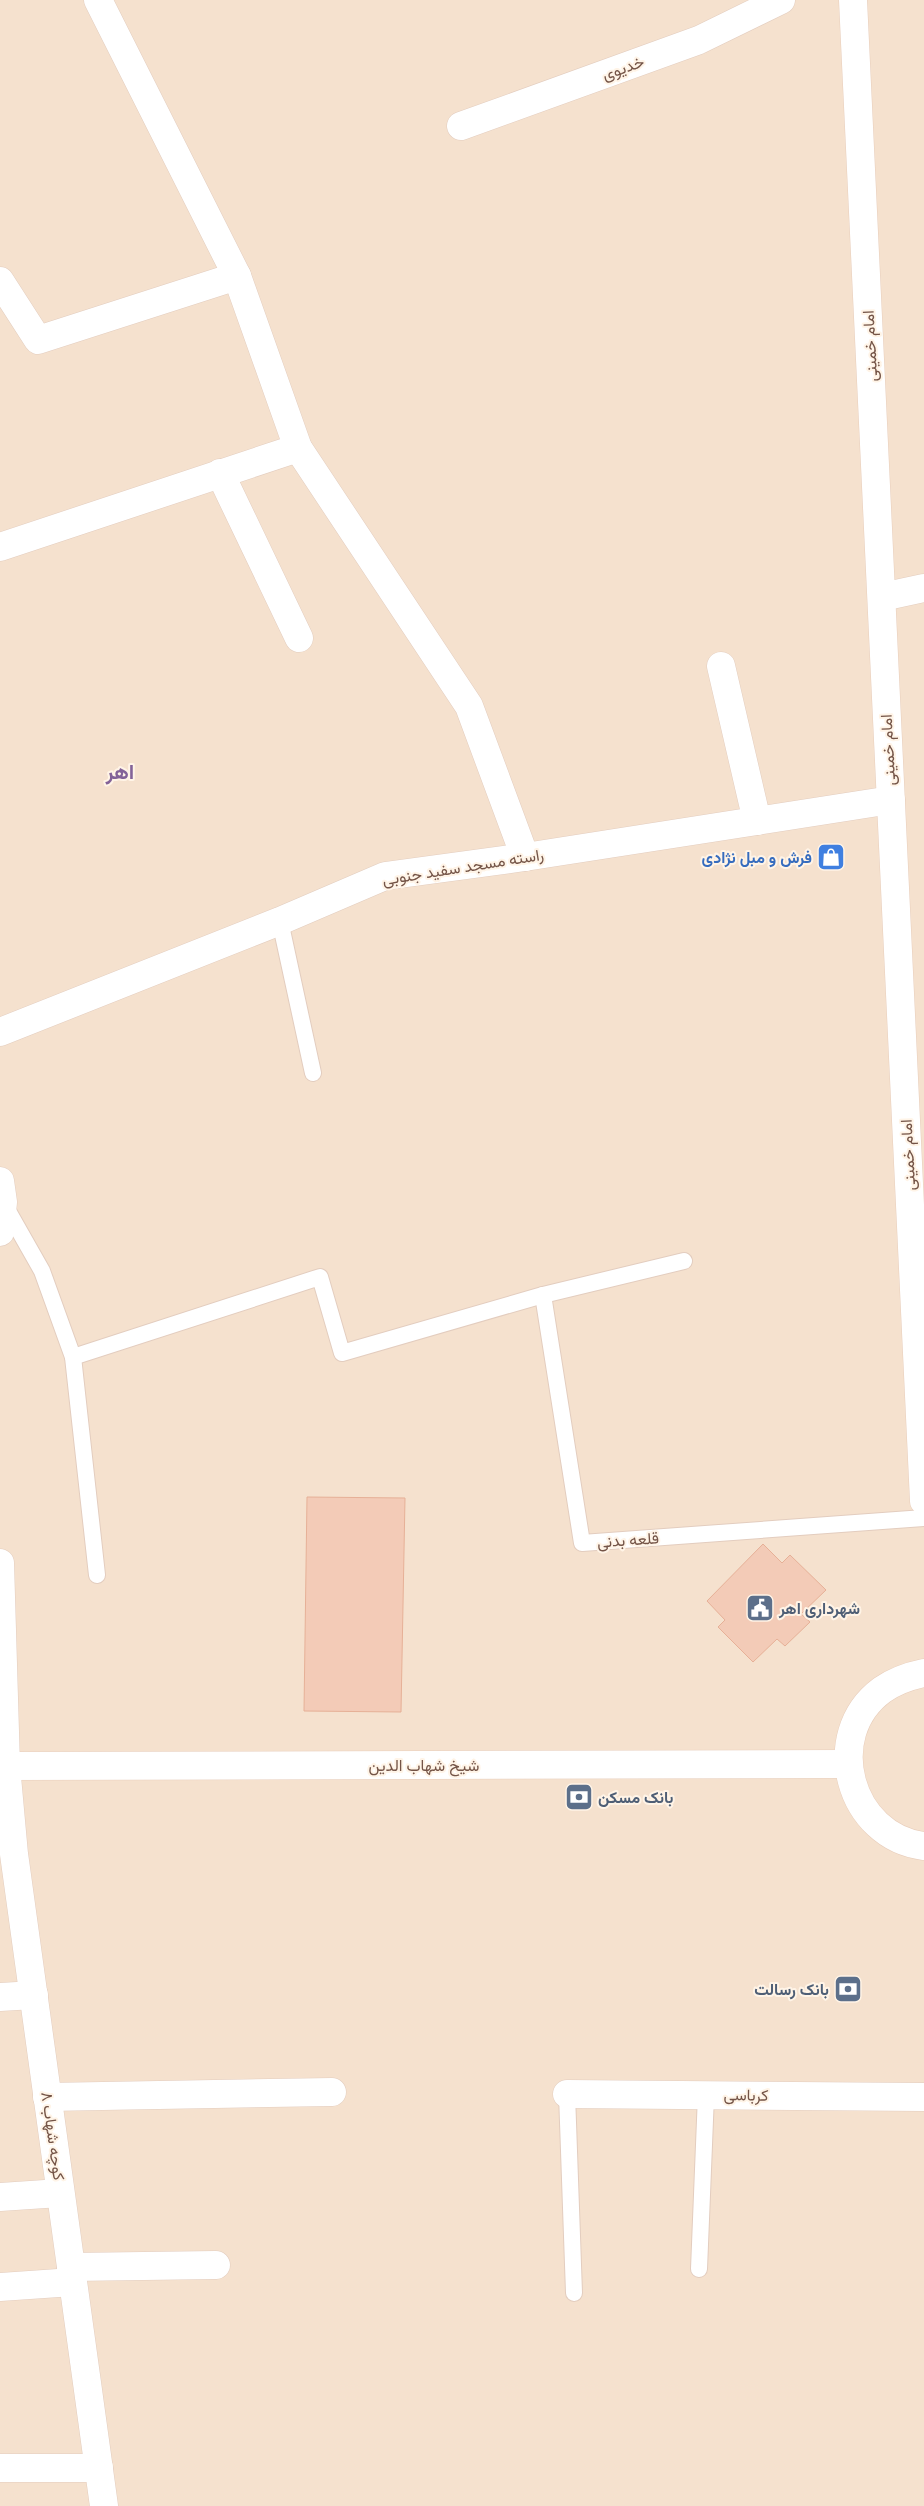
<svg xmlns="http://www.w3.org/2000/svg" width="924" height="2506" font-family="Roboto,Vazirmatn,sans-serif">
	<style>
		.residential { fill: #f5e1ce }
		.building { fill: #f3cbb7; stroke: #e6b097 }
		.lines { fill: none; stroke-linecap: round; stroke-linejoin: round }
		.lane-casing { stroke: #e3cdbf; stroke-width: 18 }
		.street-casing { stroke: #e3cdbf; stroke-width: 29 }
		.secondary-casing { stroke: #e8cebc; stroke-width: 29 }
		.lane { stroke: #fff; stroke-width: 16 }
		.street { stroke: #fff; stroke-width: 28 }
		.secondary { stroke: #fff; stroke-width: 28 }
		.labels { text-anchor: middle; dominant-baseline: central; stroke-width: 4; stroke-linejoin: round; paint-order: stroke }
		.street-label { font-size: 16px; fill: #745447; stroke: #fff4e7 }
		.shop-label { font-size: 16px; font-weight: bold; fill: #366cbe; stroke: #fff4e7; text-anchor: end }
		.service-label { font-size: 16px; font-weight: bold; fill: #4e5e75; stroke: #fff4e7; text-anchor: start }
		.district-label { font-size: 21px; font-weight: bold; fill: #836298; stroke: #fff4e7 }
	</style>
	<rect width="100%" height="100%" fill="#fdf0e0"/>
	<rect class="residential" x="0" y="0" width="924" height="2506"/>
	<g class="building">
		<path d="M307 1497 405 1498 401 1712 304 1711Z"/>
		<path d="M763 1544 782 1563 790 1555 826 1590 801 1614 810 1622 785 1646 777 1639 753 1662 718 1627 725 1620 707 1601Z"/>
	</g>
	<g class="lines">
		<g class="lane-casing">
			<g id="lane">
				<path d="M280 921 313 1073"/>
				<path d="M4 1204 42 1271 73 1357 97 1575"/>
				<path d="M543 1295 582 1543 924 1518"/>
				<path d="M73 1357 320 1277 342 1353 543 1295 684 1261"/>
				<path d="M567 2094 574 2293"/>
				<path d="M699 2269 706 2095"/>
			</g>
		</g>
		<g class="street-casing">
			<g id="street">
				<path d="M98 0 237 276 298 448 469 706 525 857"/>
				<path d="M461 126 699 40 781 0"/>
				<path d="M0 281 38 340 237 276"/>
				<path d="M220 473 299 638"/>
				<path d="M0 547 298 448"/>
				<path d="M882 597 924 588"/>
				<path d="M721 666 757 821"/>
				<path d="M0 1032 280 921 385 876 525 857 891 800"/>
				<path d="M0 1181 3 1202 0 1232"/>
				<path d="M0 1563 6 1766 14 1854 104 2506"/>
				<path d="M0 1997 34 1995"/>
				<path d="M567 2094 924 2097"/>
				<path d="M47 2097 332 2092"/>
				<path d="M0 2197 60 2193"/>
				<path d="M71 2267 216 2265"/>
				<path d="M0 2287 73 2282"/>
				<path d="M0 2468H99"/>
			</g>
		</g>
		<g class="secondary-casing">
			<g id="secondary">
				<path d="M853 0 924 1501"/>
				<path d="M924 1673C909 1676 895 1681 882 1690 821 1735 849 1837 924 1846"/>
				<path d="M0 1766 848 1764"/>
			</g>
		</g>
		<use href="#lane" class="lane"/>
		<use href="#street" class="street"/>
		<use href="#secondary" class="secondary"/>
	</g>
	<defs>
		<g id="shop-square" transform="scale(1.4375)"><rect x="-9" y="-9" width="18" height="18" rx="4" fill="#3f7fe0" stroke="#fff4e7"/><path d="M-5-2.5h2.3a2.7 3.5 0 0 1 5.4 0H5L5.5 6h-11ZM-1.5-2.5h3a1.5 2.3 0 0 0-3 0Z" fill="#fff"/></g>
		<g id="civic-square" transform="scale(1.4375)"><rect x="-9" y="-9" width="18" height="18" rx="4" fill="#5c6f8a" stroke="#fff4e7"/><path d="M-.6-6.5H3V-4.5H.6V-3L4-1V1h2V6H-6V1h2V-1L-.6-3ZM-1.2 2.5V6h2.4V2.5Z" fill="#fff"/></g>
		<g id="bank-square" transform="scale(1.4375)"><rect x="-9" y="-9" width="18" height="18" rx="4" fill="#5c6f8a" stroke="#fff4e7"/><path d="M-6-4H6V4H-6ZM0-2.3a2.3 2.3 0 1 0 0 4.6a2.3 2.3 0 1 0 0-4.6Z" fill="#fff"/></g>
	</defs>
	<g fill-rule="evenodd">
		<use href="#shop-square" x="831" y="857"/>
		<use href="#civic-square" x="760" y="1608"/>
		<use href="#bank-square" x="579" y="1797"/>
		<use href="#bank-square" x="848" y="1989"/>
	</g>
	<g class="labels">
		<g class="street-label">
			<text transform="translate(623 68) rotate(-20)">خدیوی</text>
			<text transform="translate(870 346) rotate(-93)">امام خمینی</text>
			<text transform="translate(888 750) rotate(-93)">امام خمینی</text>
			<text transform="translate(463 867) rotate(-9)">راسته مسجد سفید جنوبی</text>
			<text transform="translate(908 1155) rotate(-93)">امام خمینی</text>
			<text transform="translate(628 1540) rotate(-4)">قلعه بدنی</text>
			<text x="424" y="1765">شیخ شهاب الدین</text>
			<text transform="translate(746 2095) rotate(1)">کرباسی</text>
			<text transform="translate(53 2136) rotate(82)">کوچه شهاب ۸</text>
		</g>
		<g class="shop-label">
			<text x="812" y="857">فرش و مبل نژادی</text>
		</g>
		<g class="service-label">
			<text x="779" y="1608">شهرداری اهر</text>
			<text x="598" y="1797">بانک مسکن</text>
			<text x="829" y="1989" text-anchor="end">بانک رسالت</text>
		</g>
		<g class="district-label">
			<text x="120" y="772">اهر</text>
		</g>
	</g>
</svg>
